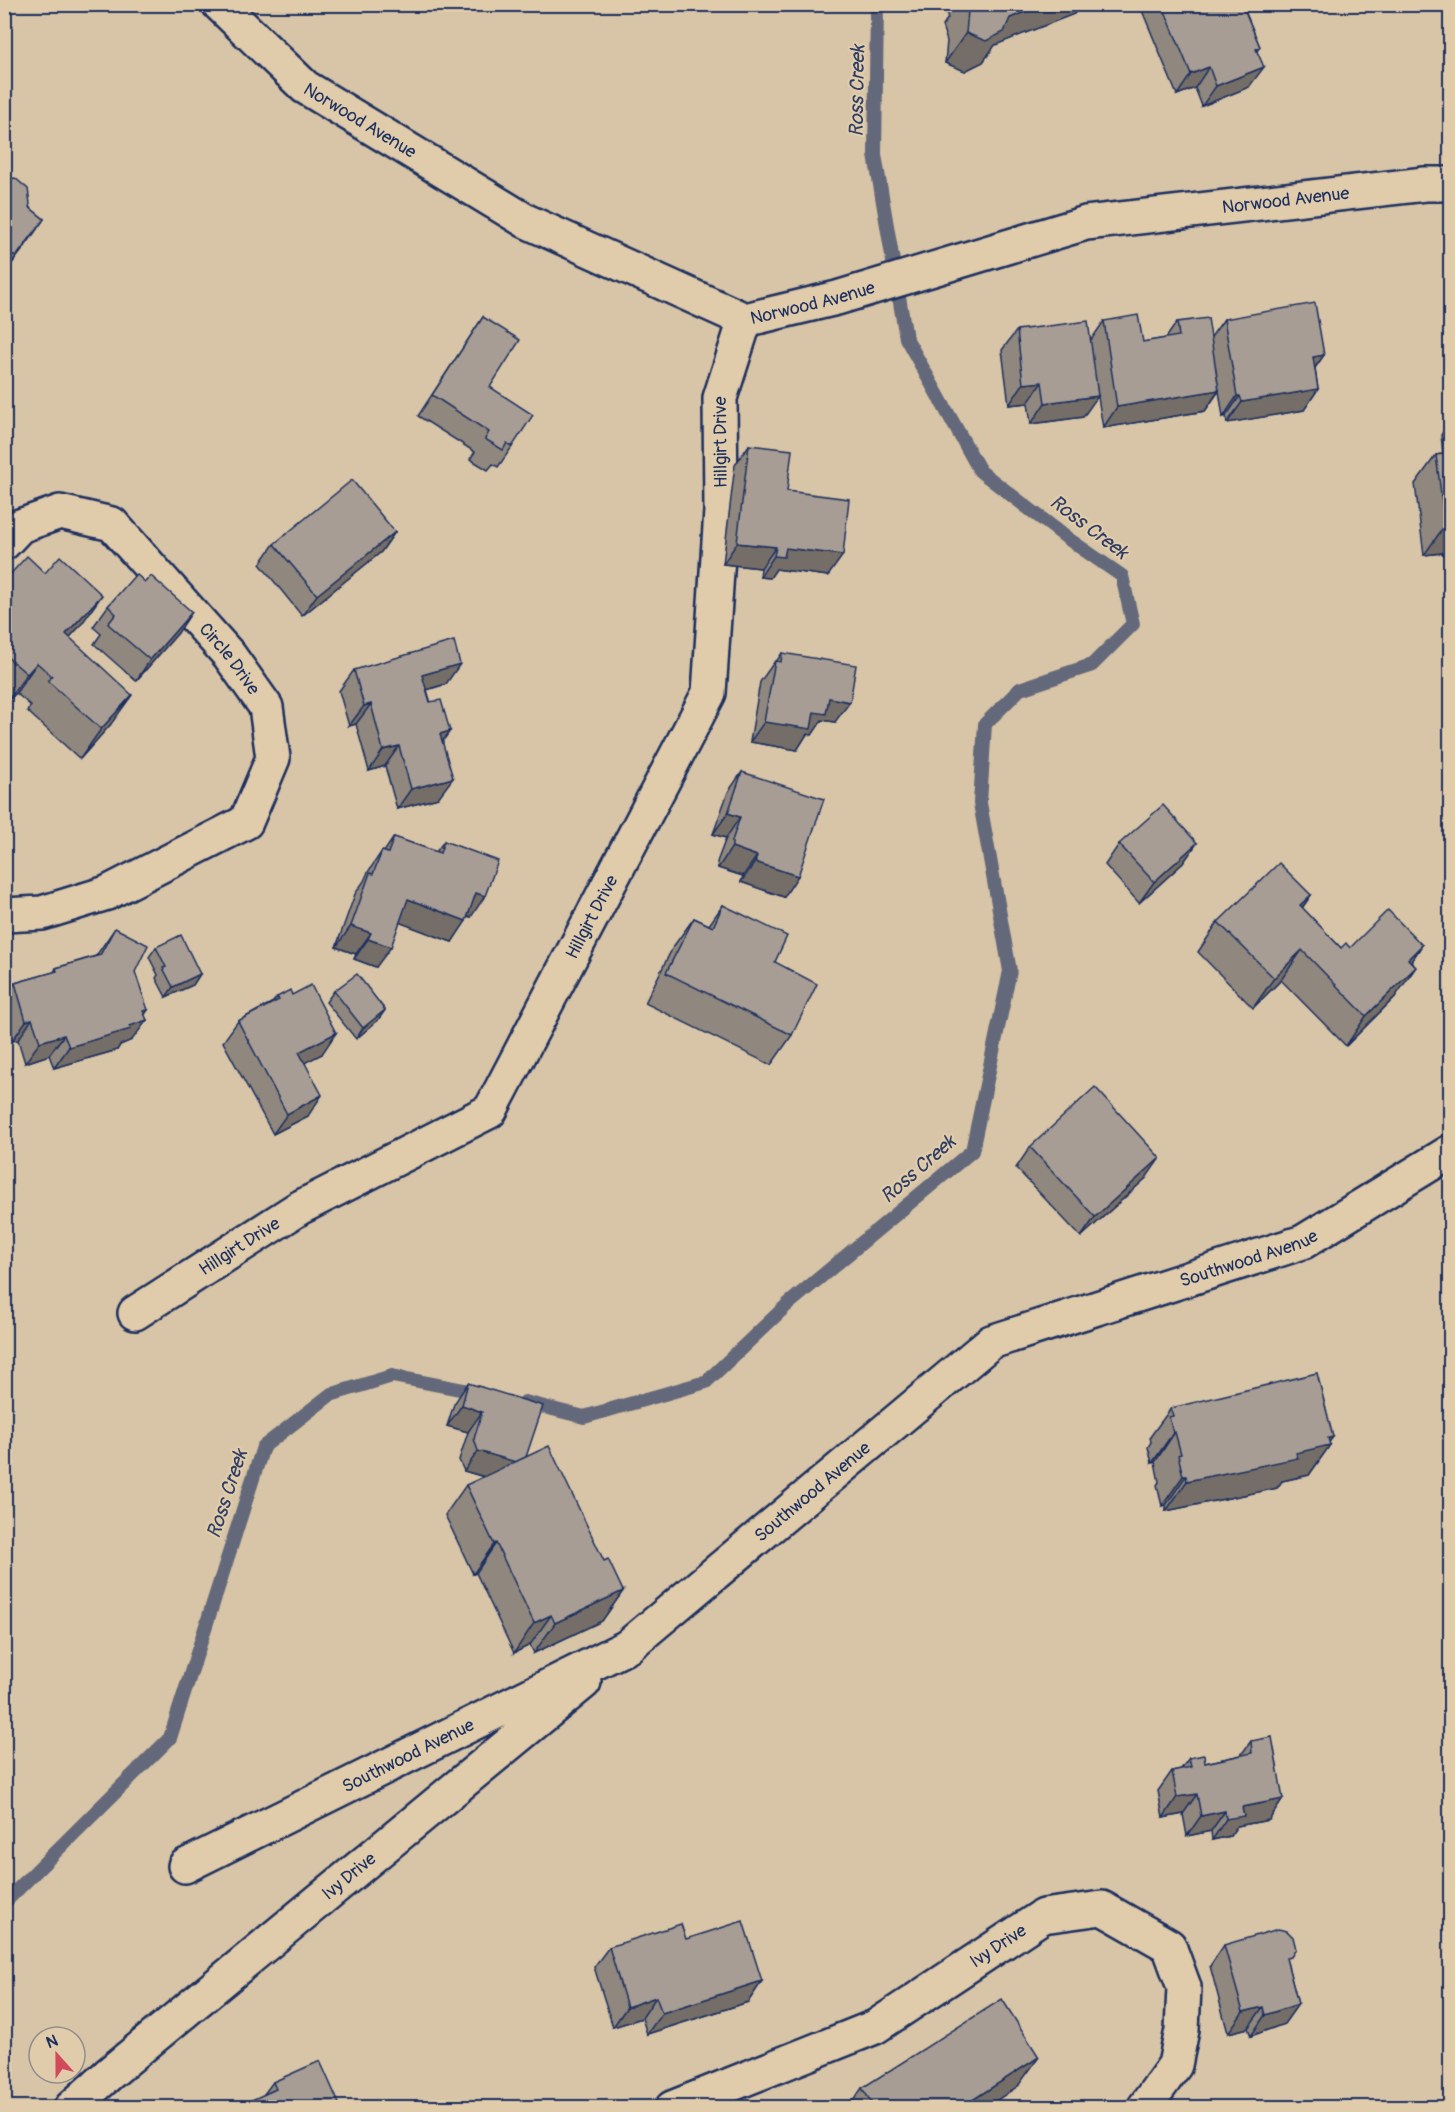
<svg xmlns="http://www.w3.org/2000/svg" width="1455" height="2112" font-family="Pangolin,sans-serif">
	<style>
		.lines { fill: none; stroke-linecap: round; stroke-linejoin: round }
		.stream { stroke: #63677a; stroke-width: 14 }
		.street-casing { stroke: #1b2f5e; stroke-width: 38 }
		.street { stroke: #e0cbaa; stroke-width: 33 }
		.wall { fill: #90877f; stroke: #1b2f5e; stroke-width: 1.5 }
		.shaded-wall { fill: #756e68; stroke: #1b2f5e; stroke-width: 1.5 }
		.building { fill: #a79d94; stroke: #1b2f5e; stroke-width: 1.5 }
		.labels { text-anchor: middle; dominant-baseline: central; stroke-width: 4.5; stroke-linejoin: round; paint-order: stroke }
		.street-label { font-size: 18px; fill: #1b2f5e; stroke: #e0cbaa }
		.water-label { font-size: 20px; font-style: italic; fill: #2d3d65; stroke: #e0cbaa }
	</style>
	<rect width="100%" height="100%" fill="#d8c5a7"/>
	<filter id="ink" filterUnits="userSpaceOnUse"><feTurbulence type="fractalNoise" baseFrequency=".0167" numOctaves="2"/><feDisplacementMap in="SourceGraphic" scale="12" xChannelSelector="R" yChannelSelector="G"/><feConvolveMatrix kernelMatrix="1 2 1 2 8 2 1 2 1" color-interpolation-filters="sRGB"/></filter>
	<g filter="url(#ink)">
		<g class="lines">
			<g class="stream">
				<path d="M525 1402 584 1417 706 1382 787 1305 972 1151 1010 971 980 803 985 724 1020 689 1092 665 1133 624 1122 576 1067 538 980 471 906 338 875 155 877 4"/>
				<path d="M4 1903 170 1738 263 1447 330 1395 392 1376 480 1393"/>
			</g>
			<g class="street-casing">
				<g id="street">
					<path id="s1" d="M219 4 305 87 526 221 745 320 837 298 1086 223 1425 184H1450"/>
					<path id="s2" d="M4 543 20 526 60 512 112 524 229 655 266 707 273 758 246 822 107 893 42 913 4 915"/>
					<path id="s3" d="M135 1313 299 1208 490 1111 709 693 721 511 720 398 745 320"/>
					<path id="s4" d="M185 1866 627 1647 991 1342 1303 1242 1450 1152"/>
					<path id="s5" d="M71 2108 110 2073 584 1682"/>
					<path id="s6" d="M672 2108 875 2027 1043 1916 1102 1908 1169 1946 1184 1987 1182 2030 1175 2065 1144 2108"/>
				</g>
			</g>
			<use href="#street" class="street"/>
		</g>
		<g class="wall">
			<path d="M943 4H1081L1074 14 995 45 983 62 965 71 945 63 947 41 942 26 948 18Z"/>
			<path d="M1144 4H1242L1260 47 1257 51 1249 87 1202 106 1195 88 1177 95 1141 8Z"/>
			<path d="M4 180 29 207 44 219 4 274Z"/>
			<path d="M483 317 490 387 512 447 498 467 493 464 488 470 470 459 475 452 418 416Z"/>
			<path d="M1224 319 1324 355 1315 368 1318 389 1304 410 1227 423 1226 416 1223 417 1219 391 1205 411 1103 428 1096 385 1083 417 1031 424 1028 403 1009 405 1002 350 1017 330 1091 340 1104 321 1143 342 1166 338 1177 322 1211 337Z"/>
			<path d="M1450 422V552L1424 555 1415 484 1436 455 1443 454 1441 435Z"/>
			<path d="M749 445 787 491 828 576 776 569 770 578 760 577 761 568 723 564 735 465Z"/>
			<path d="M395 532 381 552 302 616 260 564 274 544Z"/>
			<path d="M4 581 81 625 69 638 111 724 80 759 27 711 31 706 16 693 6 703 4 702Z"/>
			<path d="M145 582 178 633 136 681 94 644 101 634 93 627 108 606Z"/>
			<path d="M782 653 835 722 822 720 812 735 807 734 797 750 750 742 760 682 775 661 776 662Z"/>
			<path d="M354 670 446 684 427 690 443 742 438 798 397 809 385 766 369 771 356 724 349 726 339 691Z"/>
			<path d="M742 772 784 897 741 882 743 876 718 868 717 862 726 838 713 834 728 792Z"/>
			<path d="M394 837 436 852 444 841 471 917 468 916 452 942 399 922 376 967 354 959 356 954 336 947 355 894 364 881 368 872 382 851 384 852Z"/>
			<path d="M1197 843 1183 863 1139 903 1105 865 1119 844Z"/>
			<path d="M1311 895 1302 908 1341 948 1422 945 1411 962 1395 997 1346 1046 1281 980 1253 1008 1198 952 1218 922Z"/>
			<path d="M723 905 775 962 792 1035 771 1065 645 1003 673 947 694 918 709 925Z"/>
			<path d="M115 928 135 972 145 1014 132 1040 120 1045 117 1050 54 1068 49 1055 25 1063 18 1040 12 1041 4 1016V999L15 983 54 972 56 968 96 956Z"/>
			<path d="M156 947 200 974 193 985 166 997 156 978 158 975 149 957Z"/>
			<path d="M334 991 385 1010 378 1020 356 1039 326 1002Z"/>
			<path d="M277 997 322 1054 305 1062 308 1116 273 1134 223 1042 238 1021 273 1002Z"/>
			<path d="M1030 1147 1146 1178 1081 1237 1016 1168Z"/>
			<path d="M468 1383 526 1457 604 1561 623 1591 602 1621 534 1653 530 1645 514 1653 476 1573 473 1574 445 1515 466 1485 484 1477 464 1471 459 1460 468 1432 447 1426 454 1404Z"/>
			<path d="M1171 1408 1333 1437 1329 1442 1330 1445 1309 1475 1282 1481 1277 1488 1166 1511V1505L1162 1506 1157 1485 1159 1482 1155 1462 1152 1463 1148 1447 1151 1442 1150 1437Z"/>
			<path d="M1251 1741 1283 1799 1269 1820 1237 1826 1230 1836 1212 1840 1211 1831 1187 1836 1183 1814 1163 1818 1158 1791 1172 1771 1181 1769 1189 1758 1205 1763 1241 1755Z"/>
			<path d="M686 1939 762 1981 748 2002 647 2034 642 2018 613 2027 594 1967 609 1947Z"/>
			<path d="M1224 1945 1287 1962 1298 2004 1284 2024 1251 2036 1248 2028 1228 2033 1210 1966Z"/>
			<path d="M273 2082 341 2108 264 2094Z"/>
			<path d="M1018 2086 985 2108H848L862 2088Z"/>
		</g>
		<g class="shaded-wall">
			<path d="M1044 4H1081L1074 14 995 45 983 62 965 71 945 63 966 33 1010 18Z"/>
			<path d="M1209 67 1195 88 1177 95 1191 74Z"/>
			<path d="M1264 67 1249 87 1202 106 1216 86Z"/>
			<path d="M44 219 24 248 4 274 16 257Z"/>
			<path d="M1324 355 1309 376 1313 357Z"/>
			<path d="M1042 382 1028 403 1009 405 1023 384Z"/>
			<path d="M1318 389 1304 410 1227 423 1242 402Z"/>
			<path d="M1219 390 1205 411 1103 428 1117 407Z"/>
			<path d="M1098 396 1083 417 1031 424 1045 403Z"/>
			<path d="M1237 396H1240L1226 416 1223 417Z"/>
			<path d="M1445 525H1450V552L1424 555Z"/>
			<path d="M395 532 381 552 302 616 317 595Z"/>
			<path d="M737 543 776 547 761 568 723 564Z"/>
			<path d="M786 548 843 555 828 576 776 569 770 578 760 577 774 556Z"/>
			<path d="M102 595 81 625 45 664 66 634Z"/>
			<path d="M192 612 178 633 136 681 150 660Z"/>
			<path d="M37 663 16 693 6 703 27 674Z"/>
			<path d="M460 664 446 684 408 695 422 675Z"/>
			<path d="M132 695 111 724 80 759 101 729Z"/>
			<path d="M829 698 850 702 835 722 822 720 812 735 807 734 797 750 750 742 764 722Z"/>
			<path d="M371 704 356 724 349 726 364 706Z"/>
			<path d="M450 731 435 752 440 734Z"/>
			<path d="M399 746 385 766 369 771 383 750Z"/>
			<path d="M453 778 438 798 397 809 411 789Z"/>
			<path d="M728 813 740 817 726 838 713 834Z"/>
			<path d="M1197 843 1183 863 1139 903 1154 882Z"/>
			<path d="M732 847 757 856 743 876 718 868Z"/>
			<path d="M755 862 798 876 784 897 741 882Z"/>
			<path d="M476 893 485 896 471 917 462 914Z"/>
			<path d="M1311 895 1290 925 1300 905Z"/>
			<path d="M408 899 466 921 452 942 393 920Z"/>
			<path d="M351 926 371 933 356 954 336 947Z"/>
			<path d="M368 939 391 947 376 967 354 959Z"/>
			<path d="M1422 945 1402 975 1408 959Z"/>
			<path d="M1302 950 1281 980 1253 1008 1274 978Z"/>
			<path d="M1416 967 1395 997 1346 1046 1366 1016Z"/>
			<path d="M200 974 193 985 166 997 173 987Z"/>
			<path d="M148 1010 139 1023 147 1020 132 1040 120 1045 117 1050 54 1068 69 1047 130 1026 143 1011Z"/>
			<path d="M385 1010 378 1020 356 1039 363 1028Z"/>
			<path d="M32 1019 18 1040 12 1041 26 1021Z"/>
			<path d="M336 1033 322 1054 285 1073 299 1052Z"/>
			<path d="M64 1035 49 1055 25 1063 40 1042Z"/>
			<path d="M322 1095 308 1116 273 1134 287 1114Z"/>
			<path d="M1160 1158 1146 1178 1081 1237 1095 1217Z"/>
			<path d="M462 1405 482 1412 468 1432 447 1426Z"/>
			<path d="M1175 1432 1155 1462 1152 1463 1173 1433Z"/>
			<path d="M1333 1437 1326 1446 1330 1445 1309 1475 1282 1481 1277 1488 1166 1511 1187 1481 1296 1453 1328 1438Z"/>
			<path d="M478 1451 524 1464 510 1484 464 1471Z"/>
			<path d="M1183 1476H1186L1166 1505 1162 1506Z"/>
			<path d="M496 1543 476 1573 473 1574 494 1544Z"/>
			<path d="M623 1591 602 1621 534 1653 555 1623Z"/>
			<path d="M551 1615 530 1645 514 1653 534 1623Z"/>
			<path d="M1197 1794 1183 1814 1163 1818 1177 1797Z"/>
			<path d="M1283 1799 1269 1820 1237 1826 1230 1836 1212 1840 1226 1819 1242 1807Z"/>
			<path d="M1225 1811 1211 1831 1187 1836 1201 1816Z"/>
			<path d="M762 1981 748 2002 647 2034 662 2013Z"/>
			<path d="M656 1997 642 2018 613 2027 627 2007Z"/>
			<path d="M1298 2004 1284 2024 1251 2036 1265 2015Z"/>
			<path d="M1263 2007 1248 2028 1228 2033 1243 2012Z"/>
			<path d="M1039 2057 1018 2086 985 2108H960Z"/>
		</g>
		<g class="building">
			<path d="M966 4H1044L1010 18 1004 32 986 41 966 33 968 11Z"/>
			<path d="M1162 4H1242L1260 47 1256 49 1264 67 1216 86 1209 67 1191 74Z"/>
			<path d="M15 178 28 189 30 204 29 207 44 219 16 257 4 248V180Z"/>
			<path d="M1315 303 1324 355 1313 357 1318 389 1242 402 1240 396H1237L1224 319Z"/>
			<path d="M1138 315 1143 342 1179 336 1177 322 1208 318 1219 390 1117 407 1104 321Z"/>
			<path d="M483 317 520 340 490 387 533 415 512 447 507 443 503 450 485 439 489 432 432 395Z"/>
			<path d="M1088 321 1098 396 1045 403 1042 382 1023 384 1017 330Z"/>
			<path d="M749 445 792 450 787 491 849 499 843 555 786 548 784 557 774 556 776 547 737 543Z"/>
			<path d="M1450 453V525H1445L1436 455Z"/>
			<path d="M352 480 395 532 317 595 274 544Z"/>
			<path d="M27 556 45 573 60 556 102 595 66 634 132 695 101 729 48 681 52 676 37 663 27 674 4 654V581Z"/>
			<path d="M136 574 145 582 151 576 192 612 150 660 108 624 116 614 108 606Z"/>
			<path d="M454 641 460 664 422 675 430 702 441 700 450 731 440 734 453 778 411 789 399 746 383 750 371 704 364 706 354 670Z"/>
			<path d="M782 653 856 665 850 702 829 698 826 714 814 712 811 729 764 722 775 661 781 662Z"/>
			<path d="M742 772 824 799 798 876 755 862 757 856 732 847V841L740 817 728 813Z"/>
			<path d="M1163 805 1197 843 1154 882 1119 844Z"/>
			<path d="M394 837 440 853 444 841 498 861 485 896 476 893 466 921 408 899 391 947 368 939 371 933 351 926 370 873 373 874 382 851 388 853Z"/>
			<path d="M1279 863 1311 895 1300 905 1341 948 1346 943 1350 948 1388 910 1422 945 1408 959 1416 967 1366 1016 1302 950 1274 978 1218 922Z"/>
			<path d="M723 905 787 936 775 962 817 984 792 1035 666 973 694 918 713 927Z"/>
			<path d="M115 928 148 945 135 972 148 1010 143 1011 147 1020 130 1026 131 1029 69 1047 64 1035 40 1042 32 1019 26 1021 15 983 57 971 56 968 100 955Z"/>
			<path d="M181 935 200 974 173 987 163 968 166 967 156 947Z"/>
			<path d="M357 974 385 1010 363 1028 334 991Z"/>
			<path d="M311 985 336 1033 299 1052 322 1095 287 1114 238 1021 279 1000 277 997 290 990 292 995Z"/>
			<path d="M1095 1087 1160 1158 1095 1217 1030 1147Z"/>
			<path d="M1317 1373 1333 1437 1328 1438 1330 1445 1296 1453 1298 1458 1187 1481 1186 1476H1183L1178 1455 1181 1454 1175 1432 1173 1433 1169 1417 1173 1416 1171 1408Z"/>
			<path d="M468 1383 543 1406 526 1457 516 1462 478 1451 474 1439 482 1412 462 1405Z"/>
			<path d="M549 1446 604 1561 608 1559 623 1591 555 1623 551 1615 534 1623 496 1543 494 1544 466 1485Z"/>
			<path d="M1272 1737 1283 1799 1242 1807 1244 1816 1226 1819 1225 1811 1201 1816 1197 1794 1177 1797 1172 1771 1191 1767 1189 1758 1204 1755 1205 1763 1252 1753 1251 1741Z"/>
			<path d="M743 1921 762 1981 662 2013 656 1997 627 2007 609 1947 681 1924 686 1939Z"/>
			<path d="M1278 1929 1287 1931 1293 1937 1296 1949 1291 1957 1286 1958 1298 2004 1265 2015 1263 2007 1243 2012 1224 1945Z"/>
			<path d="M1002 1999 1039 2057 960 2108H875L862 2088Z"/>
			<path d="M320 2061 341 2108H234L276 2089 273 2082Z"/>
		</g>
	</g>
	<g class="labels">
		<g class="street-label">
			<text stroke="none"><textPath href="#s1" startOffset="184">Norwood Avenue</textPath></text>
			<text stroke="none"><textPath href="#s1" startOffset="1174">Norwood Avenue</textPath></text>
			<text stroke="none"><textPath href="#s1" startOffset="688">Norwood Avenue</textPath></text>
			<text stroke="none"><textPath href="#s3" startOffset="1132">Hillgirt Drive</textPath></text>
			<text stroke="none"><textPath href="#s2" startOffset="298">Circle Drive</textPath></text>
			<text stroke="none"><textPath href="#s3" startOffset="628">Hillgirt Drive</textPath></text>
			<text stroke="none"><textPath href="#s3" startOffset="124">Hillgirt Drive</textPath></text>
			<text stroke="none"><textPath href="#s4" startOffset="1239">Southwood Avenue</textPath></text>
			<text stroke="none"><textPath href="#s4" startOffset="735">Southwood Avenue</textPath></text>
			<text stroke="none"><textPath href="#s4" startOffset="249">Southwood Avenue</textPath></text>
			<text stroke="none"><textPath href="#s5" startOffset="362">Ivy Drive</textPath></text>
			<text stroke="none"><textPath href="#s6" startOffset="366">Ivy Drive</textPath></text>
		</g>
		<g class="water-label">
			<text transform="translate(857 91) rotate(-89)">Ross Creek</text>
			<text transform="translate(1089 527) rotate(37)">Ross Creek</text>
			<text transform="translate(918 1169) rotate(-41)">Ross Creek</text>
			<text transform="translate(227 1494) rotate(-72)">Ross Creek</text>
		</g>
	</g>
	<rect width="1455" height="2112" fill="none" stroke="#e0cbaa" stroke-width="24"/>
	<rect x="12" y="12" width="1431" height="2088" fill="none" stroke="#1b2f5e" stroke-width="2" filter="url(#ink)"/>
	<g transform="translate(57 2055) rotate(339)"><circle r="28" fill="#e0cbaa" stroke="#918d8c" stroke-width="1.5"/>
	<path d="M0-4.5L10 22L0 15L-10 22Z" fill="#d1495b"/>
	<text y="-9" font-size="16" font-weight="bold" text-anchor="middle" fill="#1b2f5e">N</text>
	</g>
</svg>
